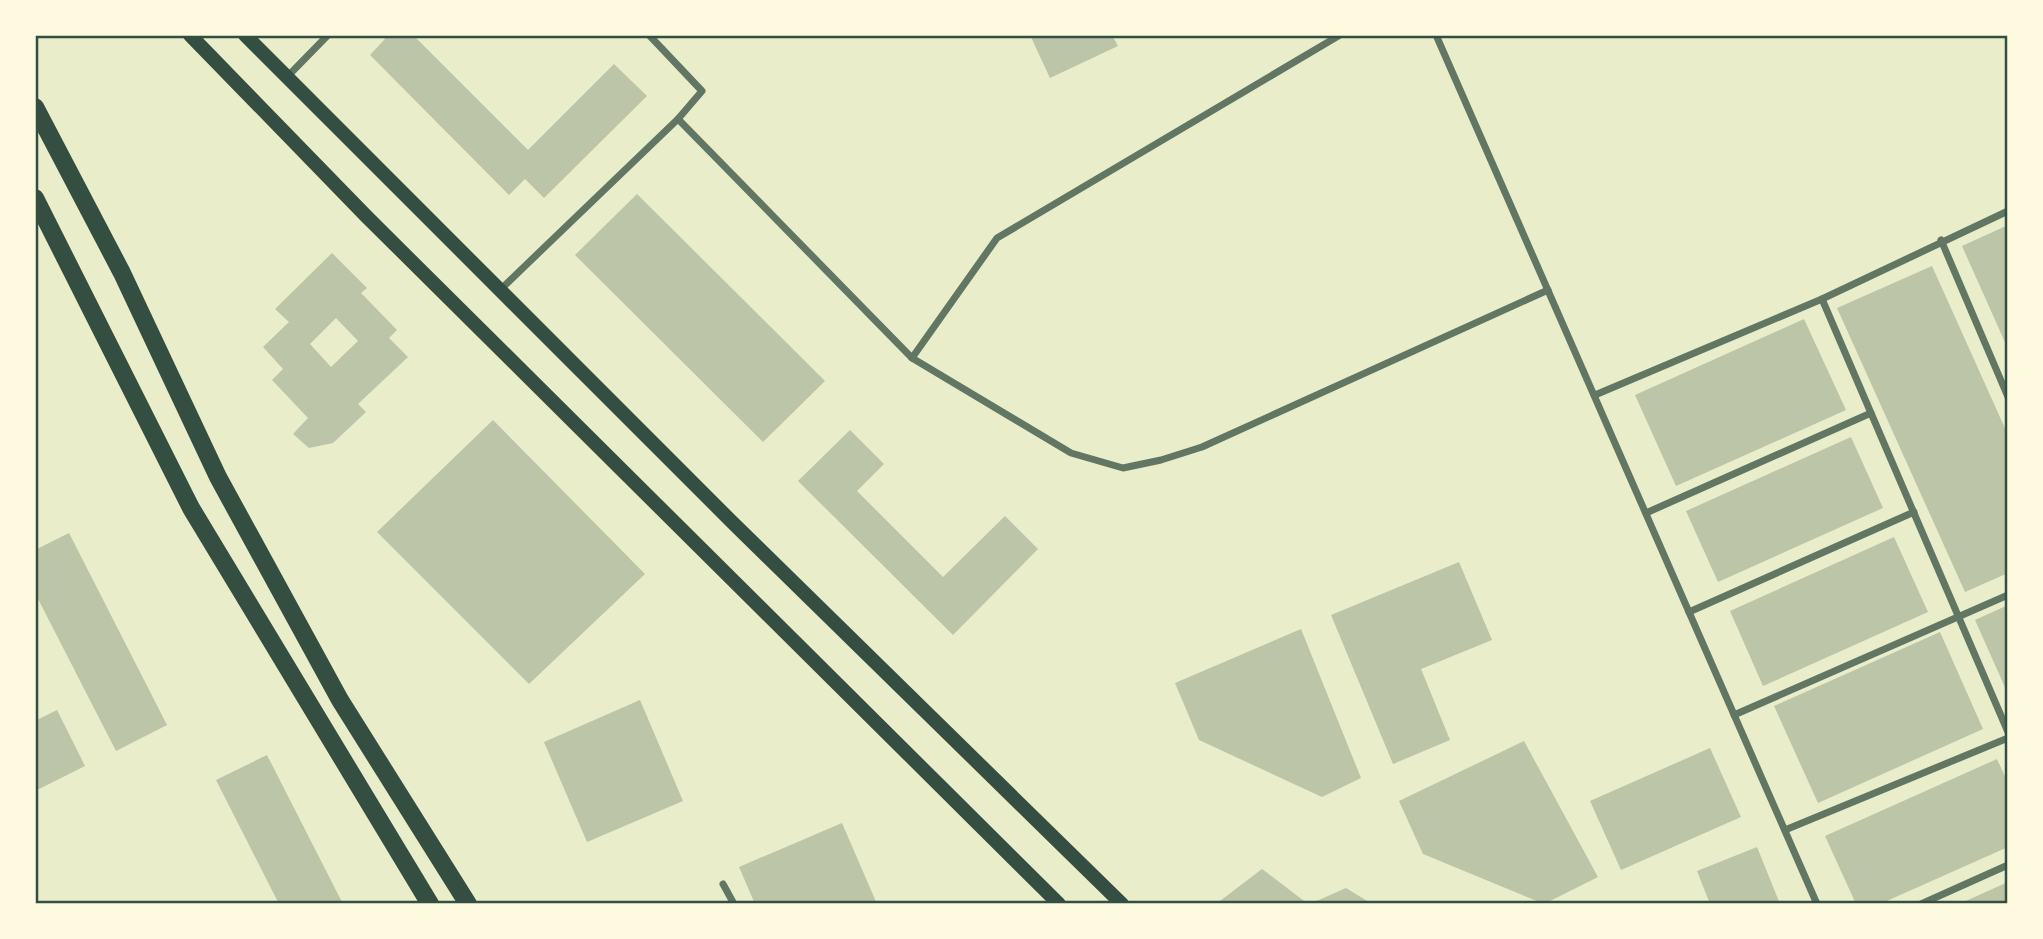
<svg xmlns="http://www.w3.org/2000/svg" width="2043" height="939" font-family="'Exo 2',sans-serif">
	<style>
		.building { fill: #bcc5a7; fill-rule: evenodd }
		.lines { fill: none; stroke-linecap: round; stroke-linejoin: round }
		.minor { stroke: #617663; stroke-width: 7 }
		.secondary { stroke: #344e41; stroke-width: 14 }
		.primary { stroke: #344e41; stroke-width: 18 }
		.neatline { fill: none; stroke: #344e41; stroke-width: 2.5 }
	</style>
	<rect width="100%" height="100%" fill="#e9edc9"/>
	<g class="building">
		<path d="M381 35H419L416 38 528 150 614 64 647 96 544 198 525 179 509 195 370 55 385 39Z"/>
		<path d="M1030 35H1112L1118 46 1050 78Z"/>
		<path d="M637 194 825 381 763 442 575 255Z"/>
		<path d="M2008 225V349L1962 246Z"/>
		<path d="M332 253 367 288 361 293 397 330 389 338 408 357 358 404 366 412 333 443 309 448 293 434 308 418 272 380 283 369 263 347 289 322 275 309ZM336 318 358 341 331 367 310 344Z"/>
		<path d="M1932 266 2008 435V573L1965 592 1837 308Z"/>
		<path d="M1804 319 1846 410 1676 486 1635 395Z"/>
		<path d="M493 420 645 574 529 684 377 532Z"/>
		<path d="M850 430 884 464 857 491 943 577 1005 516 1038 549 953 635 798 481Z"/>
		<path d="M1851 437 1883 508 1718 582 1686 511Z"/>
		<path d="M69 533 167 725 116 751 35 593V550Z"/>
		<path d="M1894 537 1928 612 1763 686 1730 611Z"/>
		<path d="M1459 562 1492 640 1421 669 1450 740 1393 764 1331 615Z"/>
		<path d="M2008 605V694L1975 620Z"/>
		<path d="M1301 629 1361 778 1322 797 1199 740 1175 683Z"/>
		<path d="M1940 632 1983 729 1818 803 1774 706Z"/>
		<path d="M640 700 683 801 587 842 544 742Z"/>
		<path d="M57 710 85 766 35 791V721Z"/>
		<path d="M1524 741 1598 877 1544 904 1423 854 1399 801Z"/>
		<path d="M1710 748 1741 817 1621 870 1590 801Z"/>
		<path d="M267 755 343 904H279L216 780Z"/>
		<path d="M1997 759 2008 783V847L1880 904H1856L1825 836Z"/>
		<path d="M842 823 877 904H755L739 867Z"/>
		<path d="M1757 847 1780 904H1710L1697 871Z"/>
		<path d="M1262 869 1308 904H1216Z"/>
		<path d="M2008 882V904H1959Z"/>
		<path d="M1346 888 1372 904H1310Z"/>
	</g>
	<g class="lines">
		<g class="minor">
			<path d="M1436 35 1817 904"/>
			<path d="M287 77 328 35"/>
			<path d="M678 119 912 358 1071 453 1123 468 1161 460 1202 447 1548 290"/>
			<path d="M1941 240 2008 397"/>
			<path d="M501 289 678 119 702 91 649 35"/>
			<path d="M1822 299 2008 732"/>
			<path d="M912 358 997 238 1340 35"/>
			<path d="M1595 395 1822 299 2008 211"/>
			<path d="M1646 513 1871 413"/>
			<path d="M1689 612 1914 512"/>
			<path d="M1734 715 2008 595"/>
			<path d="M1785 830 2008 738"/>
			<path d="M723 884 734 904"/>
			<path d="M1921 904 2008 865"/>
		</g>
		<g class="secondary">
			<path d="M190 35 367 217 1059 904"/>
			<path d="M245 35 733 523 1122 904"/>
		</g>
		<g class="primary">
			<path d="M35 107 122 273 218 477 340 700 468 904"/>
			<path d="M35 198 191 508 430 904"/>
		</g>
	</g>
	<rect width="2043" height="939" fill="none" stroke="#fefae0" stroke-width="74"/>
	<rect x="37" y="37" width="1969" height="865" class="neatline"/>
</svg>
